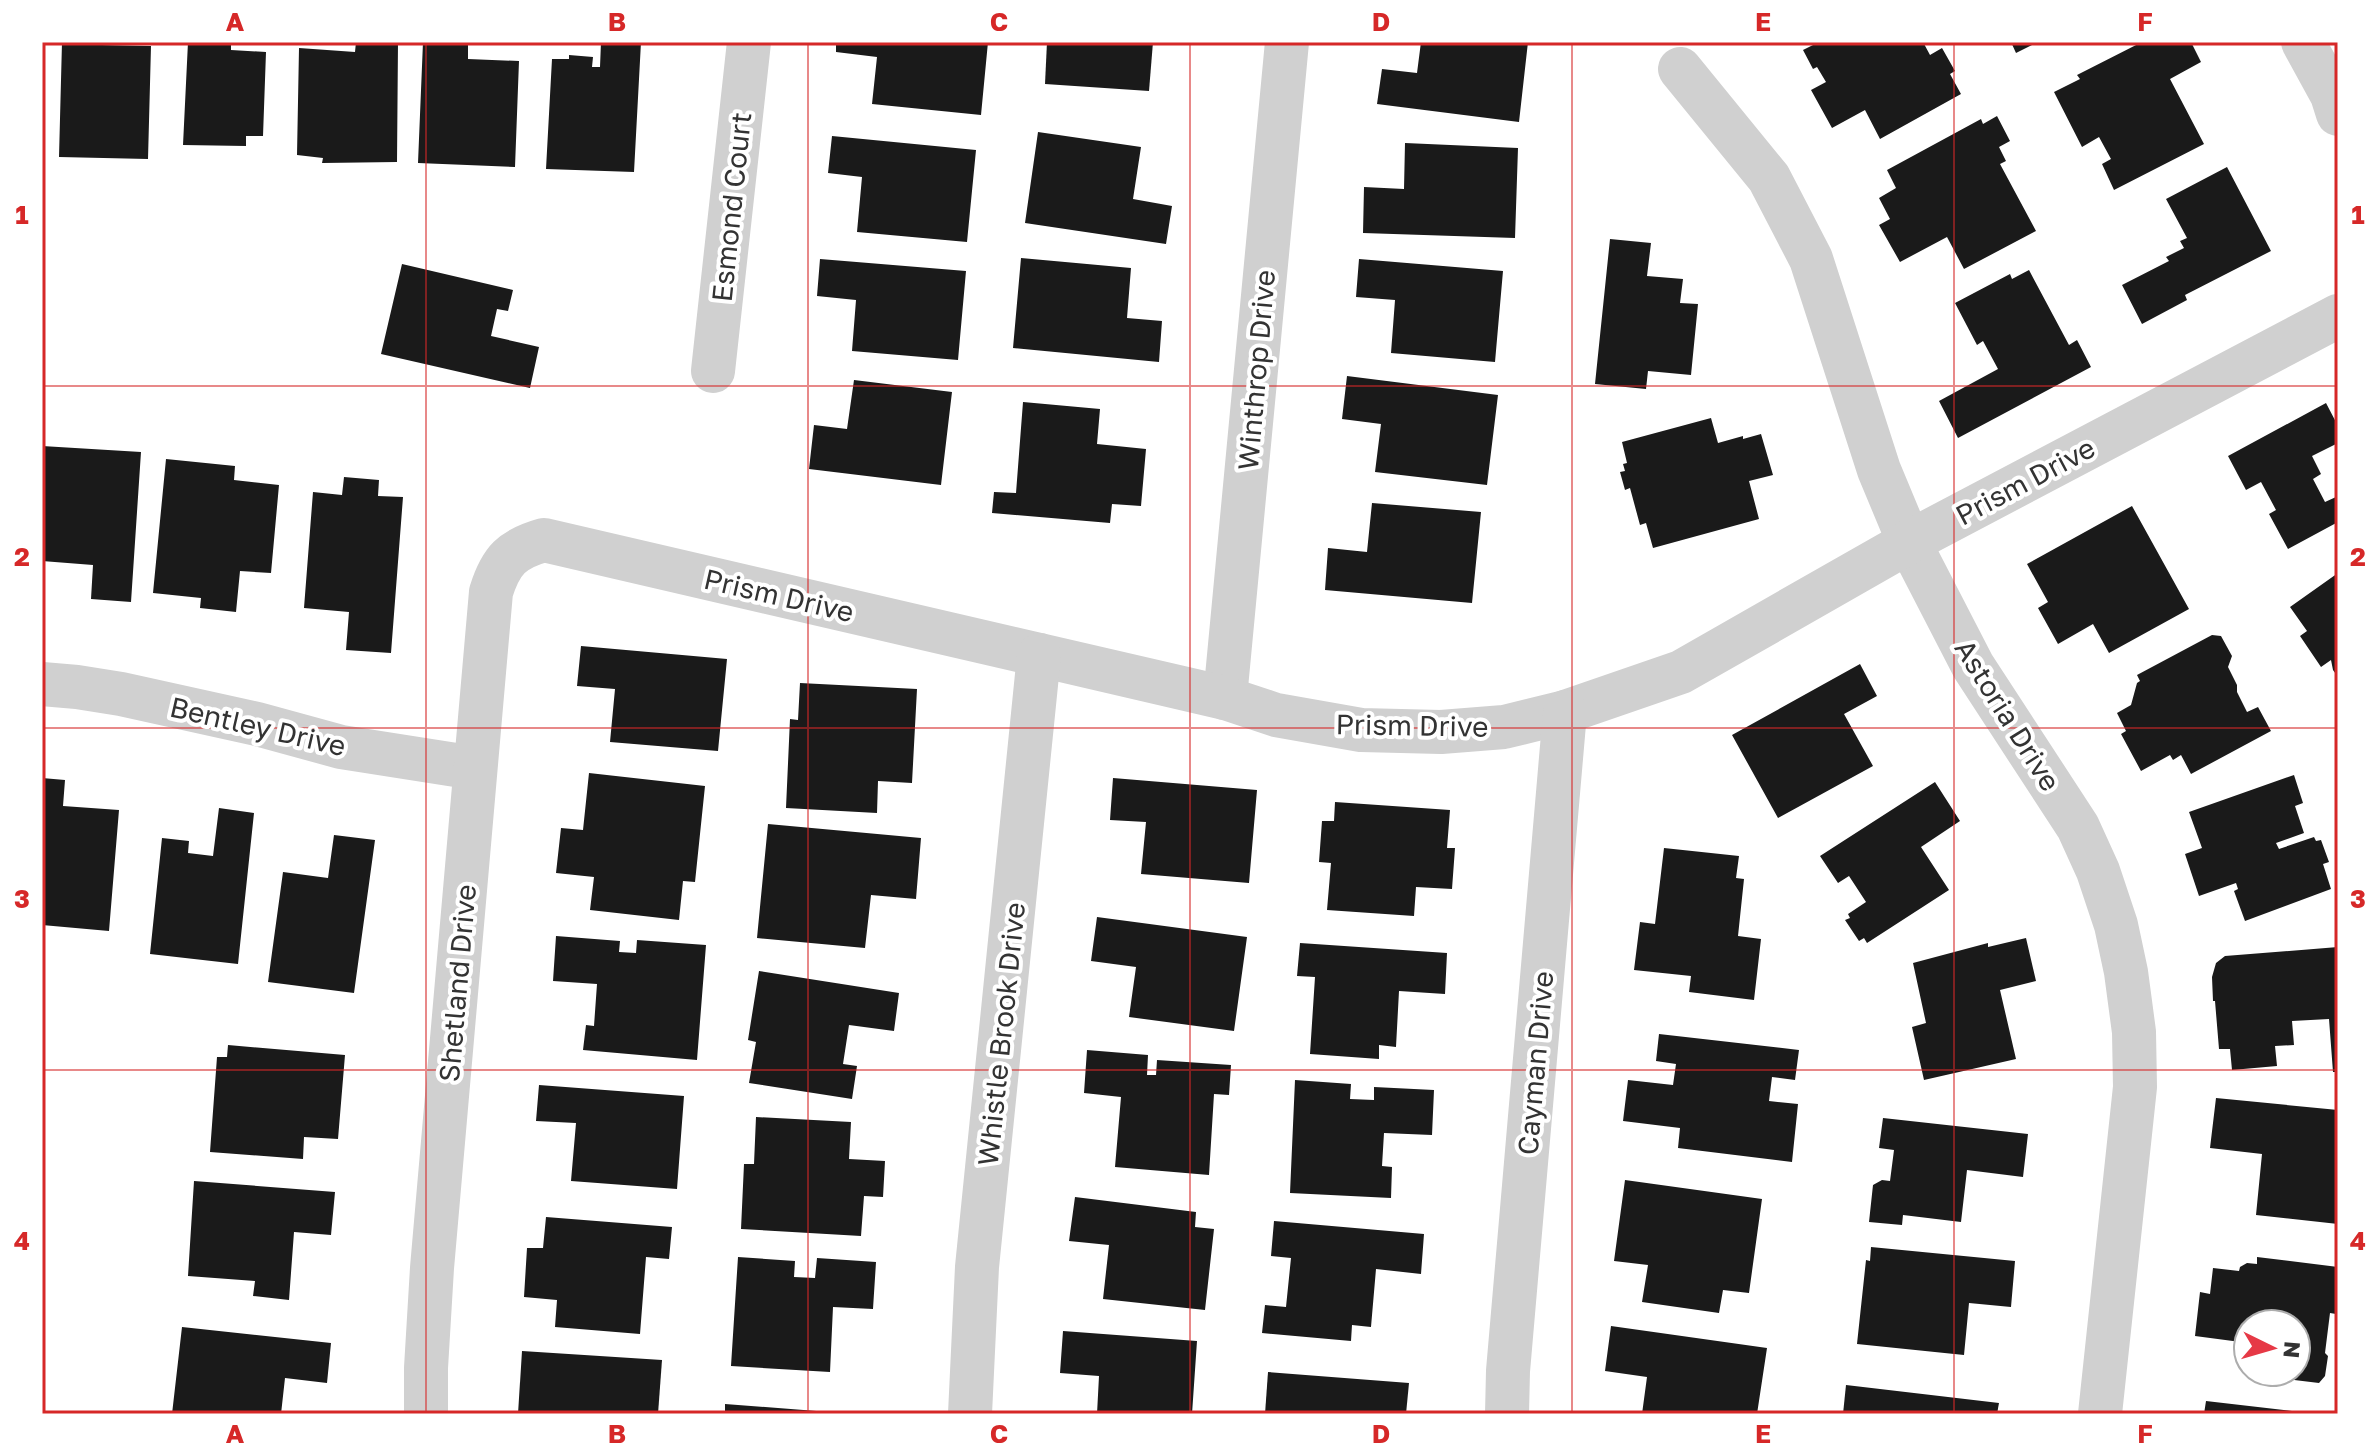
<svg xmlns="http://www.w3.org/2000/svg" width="2380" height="1456" font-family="'Golos Text',sans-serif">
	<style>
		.building { fill: #1a1a1a }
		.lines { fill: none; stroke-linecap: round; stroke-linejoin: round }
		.minor { stroke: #d0d0d0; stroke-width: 44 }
		.grid { fill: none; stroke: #d62828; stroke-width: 2; stroke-opacity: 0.55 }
		.labels { text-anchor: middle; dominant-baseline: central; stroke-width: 8; stroke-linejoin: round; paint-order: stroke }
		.street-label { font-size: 28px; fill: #333; stroke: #fff }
		.neatline { fill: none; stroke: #d62828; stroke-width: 3 }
		.grid-label { font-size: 26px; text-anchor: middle; font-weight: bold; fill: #d62828 }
	</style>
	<rect width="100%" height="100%" fill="#fff"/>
	<g class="building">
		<path d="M62 42H102V45L151 46 148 159 59 157Z"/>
		<path d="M188 42H231V50L266 52 263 136H246V146L183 145Z"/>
		<path d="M356 42H398L397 162 322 163 323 158 297 155 299 48 355 52Z"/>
		<path d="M423 42H468V59L519 61 515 167 418 163Z"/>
		<path d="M601 42H641L634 172 546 169 552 59H569V55L593 57 592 67H600Z"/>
		<path d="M836 42H988L981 115 872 104 877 57 836 52Z"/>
		<path d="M1047 42H1153L1149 91 1045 84Z"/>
		<path d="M1421 42H1528L1519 122 1377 104 1382 69 1417 73Z"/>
		<path d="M1819 42H1923L1930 55 1942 48 1955 71 1950 74 1961 94 1880 139 1865 110 1832 128 1811 90 1826 82 1817 67 1813 69 1803 50Z"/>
		<path d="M2011 42H2038L2016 53Z"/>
		<path d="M2142 42H2191L2201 62 2170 79 2204 144 2114 190 2102 164 2111 159 2099 137 2082 147 2054 92 2080 79 2077 75Z"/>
		<path d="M1997 116 2010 141 1999 147 2006 161 2000 164 2036 231 1964 269 1947 237 1900 262 1879 225 1890 219 1879 198 1896 188 1887 170 1981 119 1983 124Z"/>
		<path d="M1038 132 1141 147 1133 199 1172 206 1166 244 1025 223Z"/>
		<path d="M832 136 976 150 967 242 857 232 862 177 828 173Z"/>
		<path d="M1405 143 1518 148 1515 238 1363 233 1364 187 1404 189Z"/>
		<path d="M2227 167 2271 251 2185 295 2187 300 2142 324 2122 285 2169 261 2166 257 2184 248 2180 241 2187 238 2166 199Z"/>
		<path d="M1610 239 1651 243 1647 276 1683 279 1680 303 1698 304 1691 375 1648 371 1646 389 1595 384Z"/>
		<path d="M1021 258 1131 268 1127 318 1162 321 1159 362 1013 348Z"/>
		<path d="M820 259 966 271 958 360 852 351 856 300 817 296Z"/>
		<path d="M1359 259 1503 271 1495 362 1391 353 1395 300 1356 297Z"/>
		<path d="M402 264 513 290 508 311 497 309 491 336 539 347 530 388 381 354Z"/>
		<path d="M2029 270 2069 345 2077 340 2091 367 1958 438 1939 401 1998 369 1983 341 1977 345 1955 303 2010 274 2012 279Z"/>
		<path d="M1347 376 1498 395 1487 485 1375 472 1381 424 1342 419Z"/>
		<path d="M854 380 952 392 941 485 809 469 814 425 847 429Z"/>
		<path d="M1023 402 1100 409 1097 444 1146 449 1141 506 1112 504 1110 523 992 513 994 492 1016 493Z"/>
		<path d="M2326 403 2338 426V443L2312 456 2321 474 2313 479 2325 502 2336 497 2338 501V522L2288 549 2269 514 2276 510 2261 482 2246 490 2228 456Z"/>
		<path d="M1711 418 1718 443 1743 436V439L1761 434 1773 475 1749 481 1759 519 1653 548 1646 523 1640 525 1630 488 1625 490 1620 472 1625 471 1623 464 1627 463 1622 442Z"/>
		<path d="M42 446 141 452 131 602 91 599 93 565 42 561Z"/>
		<path d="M166 459 235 466 234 480 279 485 271 573 240 571 236 612 200 608 201 598 153 593Z"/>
		<path d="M344 477 379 480 378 496 403 497 391 653 346 650 349 612 304 608 313 492 342 495Z"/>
		<path d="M1372 503 1481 512 1472 603 1325 590 1328 548 1367 552Z"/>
		<path d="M2132 506 2189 609 2109 653 2093 624 2058 644 2038 608 2048 602 2027 564Z"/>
		<path d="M2338 573V677L2333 670 2331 660 2321 667 2300 636 2307 631 2290 607Z"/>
		<path d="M2212 635 2221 636 2232 656 2228 667 2237 685V692L2247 712 2258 707 2271 731 2191 774 2181 755 2173 760 2170 755 2141 771 2121 734 2126 731 2117 713 2131 705 2137 683 2140 681 2137 675Z"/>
		<path d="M581 646 727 659 718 751 610 742 615 689 577 686Z"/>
		<path d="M1860 664 1877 696 1844 714 1873 766 1778 818 1732 735Z"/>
		<path d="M800 683 917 689 912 783 878 781 877 813 786 808 790 719 798 720Z"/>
		<path d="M589 773 705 786 695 882 683 881 679 920 590 910 594 877 556 873 561 828 583 830Z"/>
		<path d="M2294 775 2303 803 2295 806 2304 833 2276 843 2279 849 2314 837 2316 841 2321 840 2329 862 2323 864 2331 889 2245 921 2234 891 2238 889 2236 883 2199 896 2185 854 2202 848 2189 812Z"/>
		<path d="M42 778 65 780 63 806 119 810 109 931 42 925Z"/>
		<path d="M1113 778 1257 790 1249 883 1141 874 1146 822 1110 820Z"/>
		<path d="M1935 782 1960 821 1921 847 1949 890 1867 943 1864 938 1859 941 1845 920 1850 918 1848 914 1866 902 1849 876 1838 883 1820 856Z"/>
		<path d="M1335 802 1450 810 1447 848H1455L1452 889 1416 887 1414 916 1327 910 1331 863 1319 862 1322 821H1334Z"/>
		<path d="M219 808 254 813 238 964 150 954 162 838 189 841 188 853 213 856Z"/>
		<path d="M768 824 921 838 916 899 871 895 865 948 757 938Z"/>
		<path d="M334 835 375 840 354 993 268 982 283 872 328 878Z"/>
		<path d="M1664 848 1739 856 1736 878 1744 879 1738 936 1761 939 1754 1000 1689 992 1691 976 1634 970 1640 922 1655 924Z"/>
		<path d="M1097 917 1247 937 1234 1031 1129 1017 1136 967 1091 961Z"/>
		<path d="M556 936 620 941 619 952 636 953 637 940 706 945 697 1060 583 1050 586 1025 594 1026 597 984 553 981Z"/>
		<path d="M2026 938 2036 981 2000 990 2016 1059 1924 1080 1912 1027 1926 1023 1913 963 1988 943V947Z"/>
		<path d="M1300 943 1447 953 1445 994 1399 991 1396 1047 1379 1045V1059L1310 1054 1315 977 1297 976Z"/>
		<path d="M2338 947V1072H2333L2329 1019 2292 1021 2294 1045 2275 1046 2277 1066 2232 1070 2230 1049H2219L2215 1001H2213L2212 977 2216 963 2225 956Z"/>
		<path d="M759 971 899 993 894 1031 849 1025 843 1064 857 1066 852 1099 749 1083 756 1042 748 1040Z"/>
		<path d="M1659 1034 1799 1050 1795 1080 1772 1077 1769 1101 1798 1104 1792 1162 1678 1148 1680 1128 1623 1121 1628 1080 1673 1085 1676 1064 1656 1061Z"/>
		<path d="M228 1045 345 1055 338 1139 304 1137 303 1159 210 1152 217 1057H227Z"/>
		<path d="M1087 1050 1148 1055 1147 1075H1156L1157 1060 1231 1065 1229 1095 1214 1094 1209 1175 1115 1167 1121 1097 1084 1093Z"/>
		<path d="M1295 1080 1351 1084 1350 1099 1374 1100V1087L1434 1090 1432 1135 1384 1133 1382 1166 1392 1167 1391 1198 1290 1193Z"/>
		<path d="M539 1085 684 1096 677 1189 571 1181 576 1123 536 1121Z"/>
		<path d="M2216 1098 2338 1110V1224L2256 1215 2262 1154 2210 1148Z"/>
		<path d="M756 1117 851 1122 849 1159 885 1161 883 1197 864 1196 861 1236 741 1229 744 1164H754Z"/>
		<path d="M1883 1118 2028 1134 2023 1177 1967 1170 1961 1222 1903 1215 1902 1225 1869 1222 1873 1185 1882 1180 1890 1181 1894 1150 1879 1148Z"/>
		<path d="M1625 1180 1762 1199 1749 1293 1723 1290 1719 1313 1642 1302 1648 1265 1614 1261Z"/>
		<path d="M194 1181 335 1192 331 1235 294 1232 289 1300 253 1296 255 1281 188 1276Z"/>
		<path d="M1075 1197 1196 1212 1195 1227 1214 1229 1205 1310 1103 1299 1109 1245 1069 1241Z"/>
		<path d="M546 1217 672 1227 669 1259 646 1257 640 1334 555 1327 557 1300 524 1297 527 1248H543Z"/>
		<path d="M1274 1221 1424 1234 1421 1274 1376 1269 1371 1327 1352 1325 1351 1341 1262 1333 1265 1305 1286 1307 1291 1258 1271 1256Z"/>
		<path d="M1871 1247 2015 1261 2011 1307 1969 1303 1964 1355 1857 1344 1866 1260 1870 1261Z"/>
		<path d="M738 1257 795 1261 794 1277 815 1278 817 1258 876 1262 873 1309 833 1307 830 1372 731 1366Z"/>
		<path d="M2257 1257 2338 1267 2336 1314 2330 1313 2325 1353 2328 1356 2325 1376 2319 1383 2244 1374 2246 1357H2248V1372H2296V1324H2248V1343L2195 1336 2200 1292 2210 1294 2213 1268 2239 1271 2240 1267 2247 1263 2257 1264Z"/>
		<path d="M1611 1326 1767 1348 1757 1414H1642L1647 1377 1605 1371Z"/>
		<path d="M182 1327 331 1343 327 1383 285 1378 281 1414H172Z"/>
		<path d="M1063 1331 1197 1341 1192 1414H1097L1099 1376 1060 1373Z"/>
		<path d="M522 1351 662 1360 658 1414H518Z"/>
		<path d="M1268 1372 1409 1383 1406 1414H1265Z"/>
		<path d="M1846 1385 1999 1403 1997 1414H1843Z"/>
		<path d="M2206 1401 2300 1412V1414H2204Z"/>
		<path d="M725 1404 829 1412V1414H725Z"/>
	</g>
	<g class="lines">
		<g class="minor">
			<path d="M2303 42 2332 95 2338 114"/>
			<path d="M1680 69 1769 178 1811 259 1879 470 1909 542 1973 666 2078 827 2098 871 2116 925 2126 972 2134 1032 2135 1087 2100 1414"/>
			<path d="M713 371 749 42"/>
			<path d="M42 684 77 687 121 694 257 724 341 747 475 768"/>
			<path d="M1225 698 1287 42"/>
			<path d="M426 1414V1368L432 1268 491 592C501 560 512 549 544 540L1225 698 1276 715 1361 730 1441 732 1504 727 1565 712 1681 672 1909 542 2338 316"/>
			<path d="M970 1414 977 1267 1039 655"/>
			<path d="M1507 1414 1508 1371 1565 712"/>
		</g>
	</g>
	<path class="grid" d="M426 42V1414M808 42V1414M1190 42V1414M1572 42V1414M1954 42V1414M42 386H2338M42 728H2338M42 1070H2338"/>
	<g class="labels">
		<g class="street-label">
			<text transform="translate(731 207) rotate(-84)">Esmond Court</text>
			<text transform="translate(1256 370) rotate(-85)">Winthrop Drive</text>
			<text transform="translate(2025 481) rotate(-28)">Prism Drive</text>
			<text transform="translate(779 595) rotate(13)">Prism Drive</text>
			<text transform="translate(2008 715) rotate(58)">Astoria Drive</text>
			<text transform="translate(1412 725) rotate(1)">Prism Drive</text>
			<text transform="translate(258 726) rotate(13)">Bentley Drive</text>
			<text transform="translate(457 983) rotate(-85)">Shetland Drive</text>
			<text transform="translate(1001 1034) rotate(-84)">Whistle Brook Drive</text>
			<text transform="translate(1535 1063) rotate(-85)">Cayman Drive</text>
		</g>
	</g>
	<rect width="2380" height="1456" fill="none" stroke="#ffffff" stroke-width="88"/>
	<g transform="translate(2272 1348) rotate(95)"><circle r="38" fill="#ffffff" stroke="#adadad" stroke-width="2"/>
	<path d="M0-6L14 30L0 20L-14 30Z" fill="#e63946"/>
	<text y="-12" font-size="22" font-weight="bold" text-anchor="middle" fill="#333333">N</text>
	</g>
	<rect x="44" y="44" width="2292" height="1368" class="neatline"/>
	<g class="grid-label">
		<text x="235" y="31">A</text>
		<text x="617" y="31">B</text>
		<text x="999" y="31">C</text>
		<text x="1381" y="31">D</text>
		<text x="1763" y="31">E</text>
		<text x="2145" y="31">F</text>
		<text x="22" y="224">1</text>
		<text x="2358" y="224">1</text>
		<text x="22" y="566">2</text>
		<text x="2358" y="566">2</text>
		<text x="22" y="908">3</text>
		<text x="2358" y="908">3</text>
		<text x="22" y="1250">4</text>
		<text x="2358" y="1250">4</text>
		<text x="235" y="1443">A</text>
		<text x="617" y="1443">B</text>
		<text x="999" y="1443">C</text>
		<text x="1381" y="1443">D</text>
		<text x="1763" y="1443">E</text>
		<text x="2145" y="1443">F</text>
	</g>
</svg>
